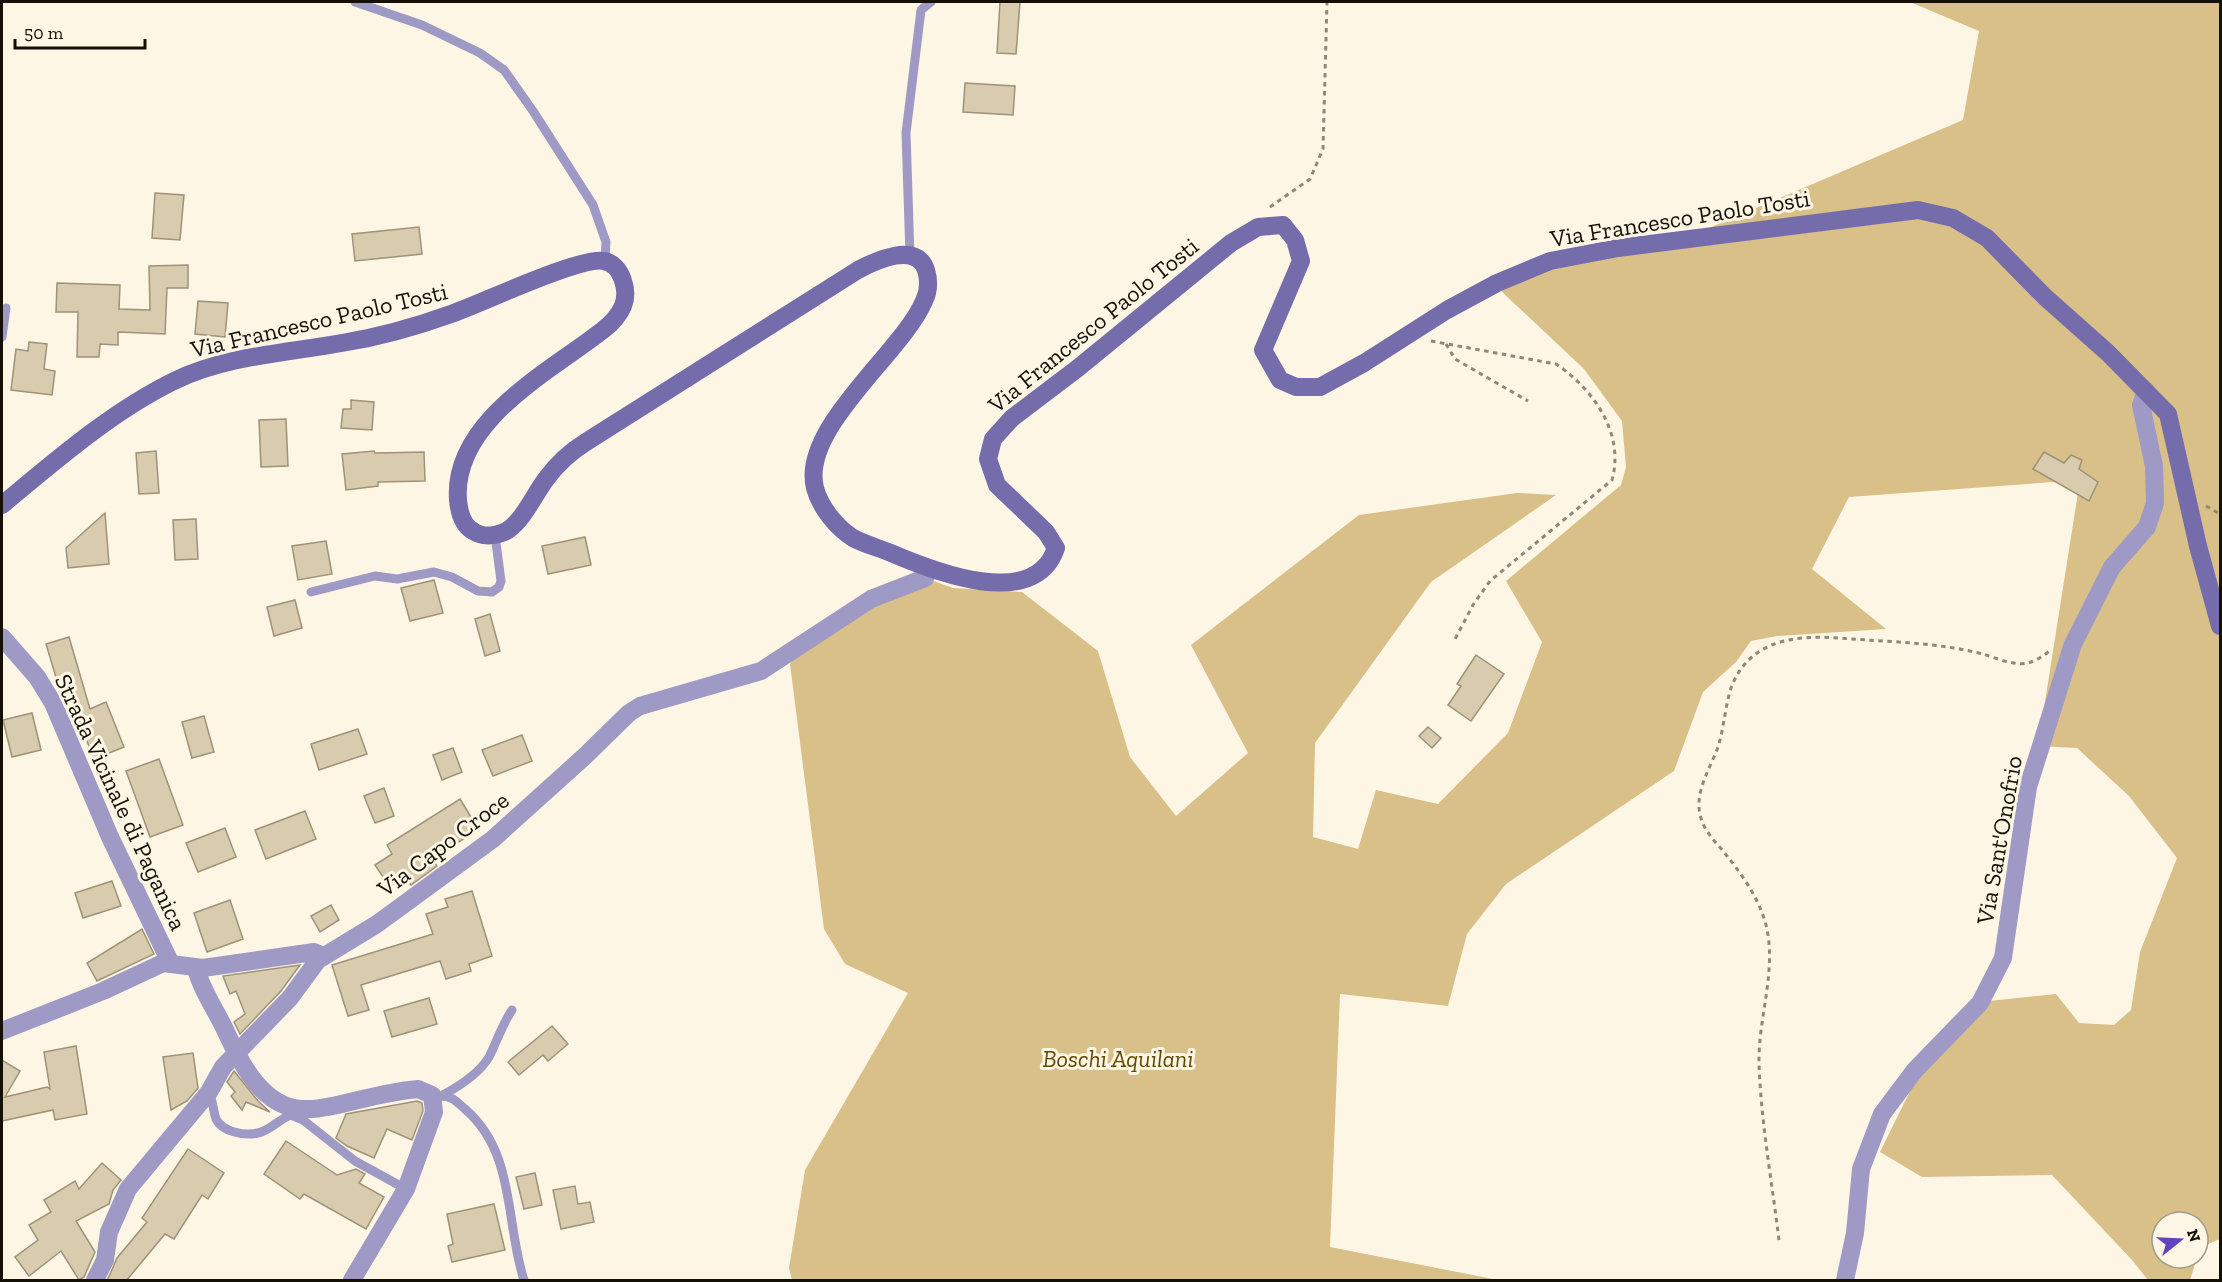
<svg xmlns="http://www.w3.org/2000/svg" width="2222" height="1282" font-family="'Zilla Slab',serif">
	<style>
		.forest { fill: #d9bf88 }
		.building { fill: #d8cbae; stroke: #9e9277; stroke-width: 1.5 }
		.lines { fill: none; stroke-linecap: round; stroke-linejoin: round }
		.path { stroke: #8e887a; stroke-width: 3; stroke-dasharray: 4.5 4.5; stroke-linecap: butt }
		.lane { stroke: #9e9ac5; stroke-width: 9 }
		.street { stroke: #9e9ac5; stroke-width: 18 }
		.secondary { stroke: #756dab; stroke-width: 18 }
		.labels { text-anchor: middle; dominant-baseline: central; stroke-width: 6; stroke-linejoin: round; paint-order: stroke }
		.street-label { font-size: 24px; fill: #151006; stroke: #fef6e5 }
		.park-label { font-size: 24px; font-style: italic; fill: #624900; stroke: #fef6e5 }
	</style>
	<rect width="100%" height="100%" fill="#fef6e5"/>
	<path class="forest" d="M1910 2H2220V1239L2201 1247 2198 1255V1222H2162V1258H2197L2190 1280H2148L2132 1260 2052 1175 1922 1177 1880 1152 1919 1073 1989 1001 2056 994 2079 1023 2114 1025 2131 1010 2140 952 2177 858 2129 796 2077 748 2038 746 2080 480 1849 497 1812 569 1886 629 1777 636 1751 641 1736 662 1703 692 1674 771 1506 884 1467 934 1448 1006 1340 994 1330 1247 1498 1280H792L789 1268 805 1170 908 993 845 964 824 929 790 664 799 646 925 578 953 588 1022 592 1098 651 1130 757 1176 816 1248 753 1191 645 1359 515 1517 493 1556 495 1431 582 1315 743 1313 837 1358 849 1376 790 1438 804 1508 733 1542 642 1506 581 1621 485 1626 467 1622 421 1584 369 1500 290 1552 269 1688 237 1963 120 1979 31Z"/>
	<g class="building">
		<path d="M1000 2H1020L1016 54 997 53Z"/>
		<path d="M965 83 1015 86 1013 115 963 112Z"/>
		<path d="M155 193 184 195 180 240 152 238Z"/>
		<path d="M419 227 422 254 355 261 352 234Z"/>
		<path d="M188 265V288H167L165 334 118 332V345L100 344 99 357H77L78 312H56L57 283 120 285 119 309 150 310 149 266Z"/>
		<path d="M198 301 228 303 225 337 195 334Z"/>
		<path d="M29 342 47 344 44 369 55 371 52 395 11 390 16 349 28 351Z"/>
		<path d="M351 400 374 402 372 430 341 428 343 409H351Z"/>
		<path d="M286 419 288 466 261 467 259 420Z"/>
		<path d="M156 451 159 493 139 494 136 453Z"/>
		<path d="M374 451 375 453 424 452 425 481 378 482V486L346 490 342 454Z"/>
		<path d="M2044 452 2064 463 2071 455 2082 460 2079 469 2098 482 2089 501 2033 469Z"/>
		<path d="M105 513 109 564 68 568 66 548Z"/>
		<path d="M196 519 198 559 175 560 173 520Z"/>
		<path d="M585 537 591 565 548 574 542 546Z"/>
		<path d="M326 541 332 574 298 580 292 546Z"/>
		<path d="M434 580 443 613 410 621 401 588Z"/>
		<path d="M295 600 302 628 274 636 267 607Z"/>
		<path d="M490 614 500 651 485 656 475 619Z"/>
		<path d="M69 637 90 709 106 702 124 747 94 759 68 693 61 694 46 644Z"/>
		<path d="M1476 655 1504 674 1471 721 1448 705 1461 686 1457 684Z"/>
		<path d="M32 713 41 750 12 757 3 720Z"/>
		<path d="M204 716 214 752 192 758 182 722Z"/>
		<path d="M1428 727 1441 738 1432 748 1419 736Z"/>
		<path d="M358 729 367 754 319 770 311 744Z"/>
		<path d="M522 735 532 761 493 776 482 750Z"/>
		<path d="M453 748 462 772 442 780 433 755Z"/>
		<path d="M159 759 183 825 150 837 126 771Z"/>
		<path d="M384 788 394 816 375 823 364 796Z"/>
		<path d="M460 799 479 830 431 858 437 866 411 885 404 877 389 886 375 865 392 854 387 845Z"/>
		<path d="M305 811 316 839 266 859 255 830Z"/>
		<path d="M225 828 236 857 198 872 186 843Z"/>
		<path d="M112 881 121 906 83 918 75 893Z"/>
		<path d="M472 891 492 956 469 964 471 971 446 979 440 961 361 985 369 1010 348 1016 332 965 433 934 426 914 448 907 445 899Z"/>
		<path d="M230 900 243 939 207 952 194 913Z"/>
		<path d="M331 905 339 920 320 932 311 916Z"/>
		<path d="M142 929 154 954 97 981 87 963Z"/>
		<path d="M300 965 281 991 240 1034 234 1022 245 1014 236 991 230 994 223 976Z"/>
		<path d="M429 998 437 1024 392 1037 384 1011Z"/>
		<path d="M552 1026 568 1044 548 1061 543 1055 519 1075 508 1062Z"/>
		<path d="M76 1046 87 1114 55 1120 53 1110 2 1121V1060L20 1071 5 1097 47 1087 50 1089 44 1052Z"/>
		<path d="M193 1053 198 1088 187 1101 171 1110 163 1057Z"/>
		<path d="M234 1071 258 1101 270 1112 246 1102 242 1110 231 1096 235 1092 227 1082Z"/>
		<path d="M417 1101 422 1103 423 1111 412 1140 387 1129 374 1158 347 1146 336 1138 346 1114Z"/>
		<path d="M286 1141 337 1175 356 1169 365 1174 359 1183 384 1197 366 1229 304 1194 300 1199 264 1174Z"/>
		<path d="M188 1149 224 1173 208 1199 202 1195 174 1239 165 1234 126 1281H107L117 1258 147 1222 142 1218Z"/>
		<path d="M102 1163 121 1180 113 1190 109 1204 76 1221 95 1252 84 1277 79 1280 61 1251 29 1276 15 1257 38 1240 29 1225 51 1212 44 1200 75 1181 79 1189Z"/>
		<path d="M535 1173 542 1205 524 1209 516 1177Z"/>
		<path d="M575 1186 578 1204 590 1202 594 1222 561 1229 553 1190Z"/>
		<path d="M494 1204 505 1250 452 1262 448 1246 453 1244 447 1214Z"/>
	</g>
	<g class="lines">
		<g class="path">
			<path d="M1270 207 1310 179 1323 149 1327 2"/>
			<path d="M1431 341 1556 364C1593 389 1625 433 1612 480L1490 581 1473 605 1454 641"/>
			<path d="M1446 344 1455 359 1528 401"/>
			<path d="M2206 506 2220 514"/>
			<path d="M1779 1240C1772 1182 1761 1122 1759 1064 1758 1019 1776 974 1767 929 1761 902 1744 877 1727 856 1718 844 1705 833 1701 818 1693 794 1710 769 1718 747 1724 728 1725 707 1731 688 1749 640 1794 635 1839 638 1887 642 1936 642 1983 654 1996 658 2014 666 2028 663 2036 661 2046 654 2052 649"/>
		</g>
		<g class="lane">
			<path d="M355 2 422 25 480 53 504 70 533 111 593 205 606 242 605 261"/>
			<path d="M910 256 906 133 921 10 931 2"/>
			<path d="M2 337 6 308"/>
			<path d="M311 592 375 576 397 579 434 572 452 577 478 591 492 592 499 587 501 581 495 535"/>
			<path d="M209 1092C213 1101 213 1110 216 1119 222 1132 245 1136 258 1133 271 1130 279 1119 291 1115L303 1120 355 1161 406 1189"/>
			<path d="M441 1096C458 1087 479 1074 489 1057 497 1041 502 1025 512 1010"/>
			<path d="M442 1096C452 1096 458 1103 465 1109 516 1153 505 1222 524 1280"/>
		</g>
		<g class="street">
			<path d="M2 637 37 677 53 703 110 837 170 962"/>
			<path d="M196 968C201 990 218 1013 227 1034 281 1152 322 1098 418 1089L432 1095 434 1112 406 1189 352 1280"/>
			<path d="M2 1031 103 991 163 963 203 968 314 952 323 956"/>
			<path d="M95 1280 105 1260 109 1232 128 1189 209 1092 223 1067 290 998 318 960 377 924 493 839 585 756 629 713 640 706 761 671 871 599 925 578 929 569"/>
			<path d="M1845 1280 1855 1233 1861 1169 1882 1114 1915 1070 1980 1003 2003 958 2028 787 2073 644 2112 567 2147 527 2155 503 2154 466 2141 405 2146 391"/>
		</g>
		<path class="secondary" d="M2 505C55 461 111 412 174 381 225 356 286 353 342 343 379 337 415 327 451 314 480 304 581 256 604 261 622 264 629 291 623 306 619 315 611 324 603 330 551 371 452 421 458 500 459 511 462 525 473 531 483 538 498 536 508 530 524 519 534 495 546 479 557 464 570 452 586 442L858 270C875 261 917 241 926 270 929 280 929 291 924 301 902 353 800 428 815 488 820 507 836 527 853 538 864 544 879 548 891 553 933 571 1035 612 1056 548L1046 532 997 485 988 459 993 439 1012 418 1078 368 1231 243 1258 227 1283 225 1295 240 1301 261 1263 350 1280 380 1296 387H1320L1364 363 1447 310 1497 283 1550 261 1618 248 1918 210 1953 218 1987 238 2045 297 2108 353 2168 414 2198 546 2220 626"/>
	</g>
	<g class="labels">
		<g class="street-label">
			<text transform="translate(1680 218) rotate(-9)">Via Francesco Paolo Tosti</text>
			<text transform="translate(319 320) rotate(-13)">Via Francesco Paolo Tosti</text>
			<text transform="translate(1093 325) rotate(-39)">Via Francesco Paolo Tosti</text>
			<text transform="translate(121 802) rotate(65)">Strada Vicinale di Paganica</text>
			<text transform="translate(1999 840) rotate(-80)">Via Sant'Onofrio</text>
			<text transform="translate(443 844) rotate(-37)">Via Capo Croce</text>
		</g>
		<g class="park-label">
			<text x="1118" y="1058">Boschi Aquilani</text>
		</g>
	</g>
	<rect width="2222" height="1282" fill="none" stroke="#151006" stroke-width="6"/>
	<g transform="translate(2180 1240) rotate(72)"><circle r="28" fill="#fef6e5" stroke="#a19a8c" stroke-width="1.5"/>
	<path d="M0-4.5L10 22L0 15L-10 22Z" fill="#6145bd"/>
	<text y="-9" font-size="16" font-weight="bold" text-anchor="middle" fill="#151006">N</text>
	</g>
	<path d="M15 39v9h130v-9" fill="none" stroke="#151006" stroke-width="3"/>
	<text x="24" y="39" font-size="18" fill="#151006" stroke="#fef6e5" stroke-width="4.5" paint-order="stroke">50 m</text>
</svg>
